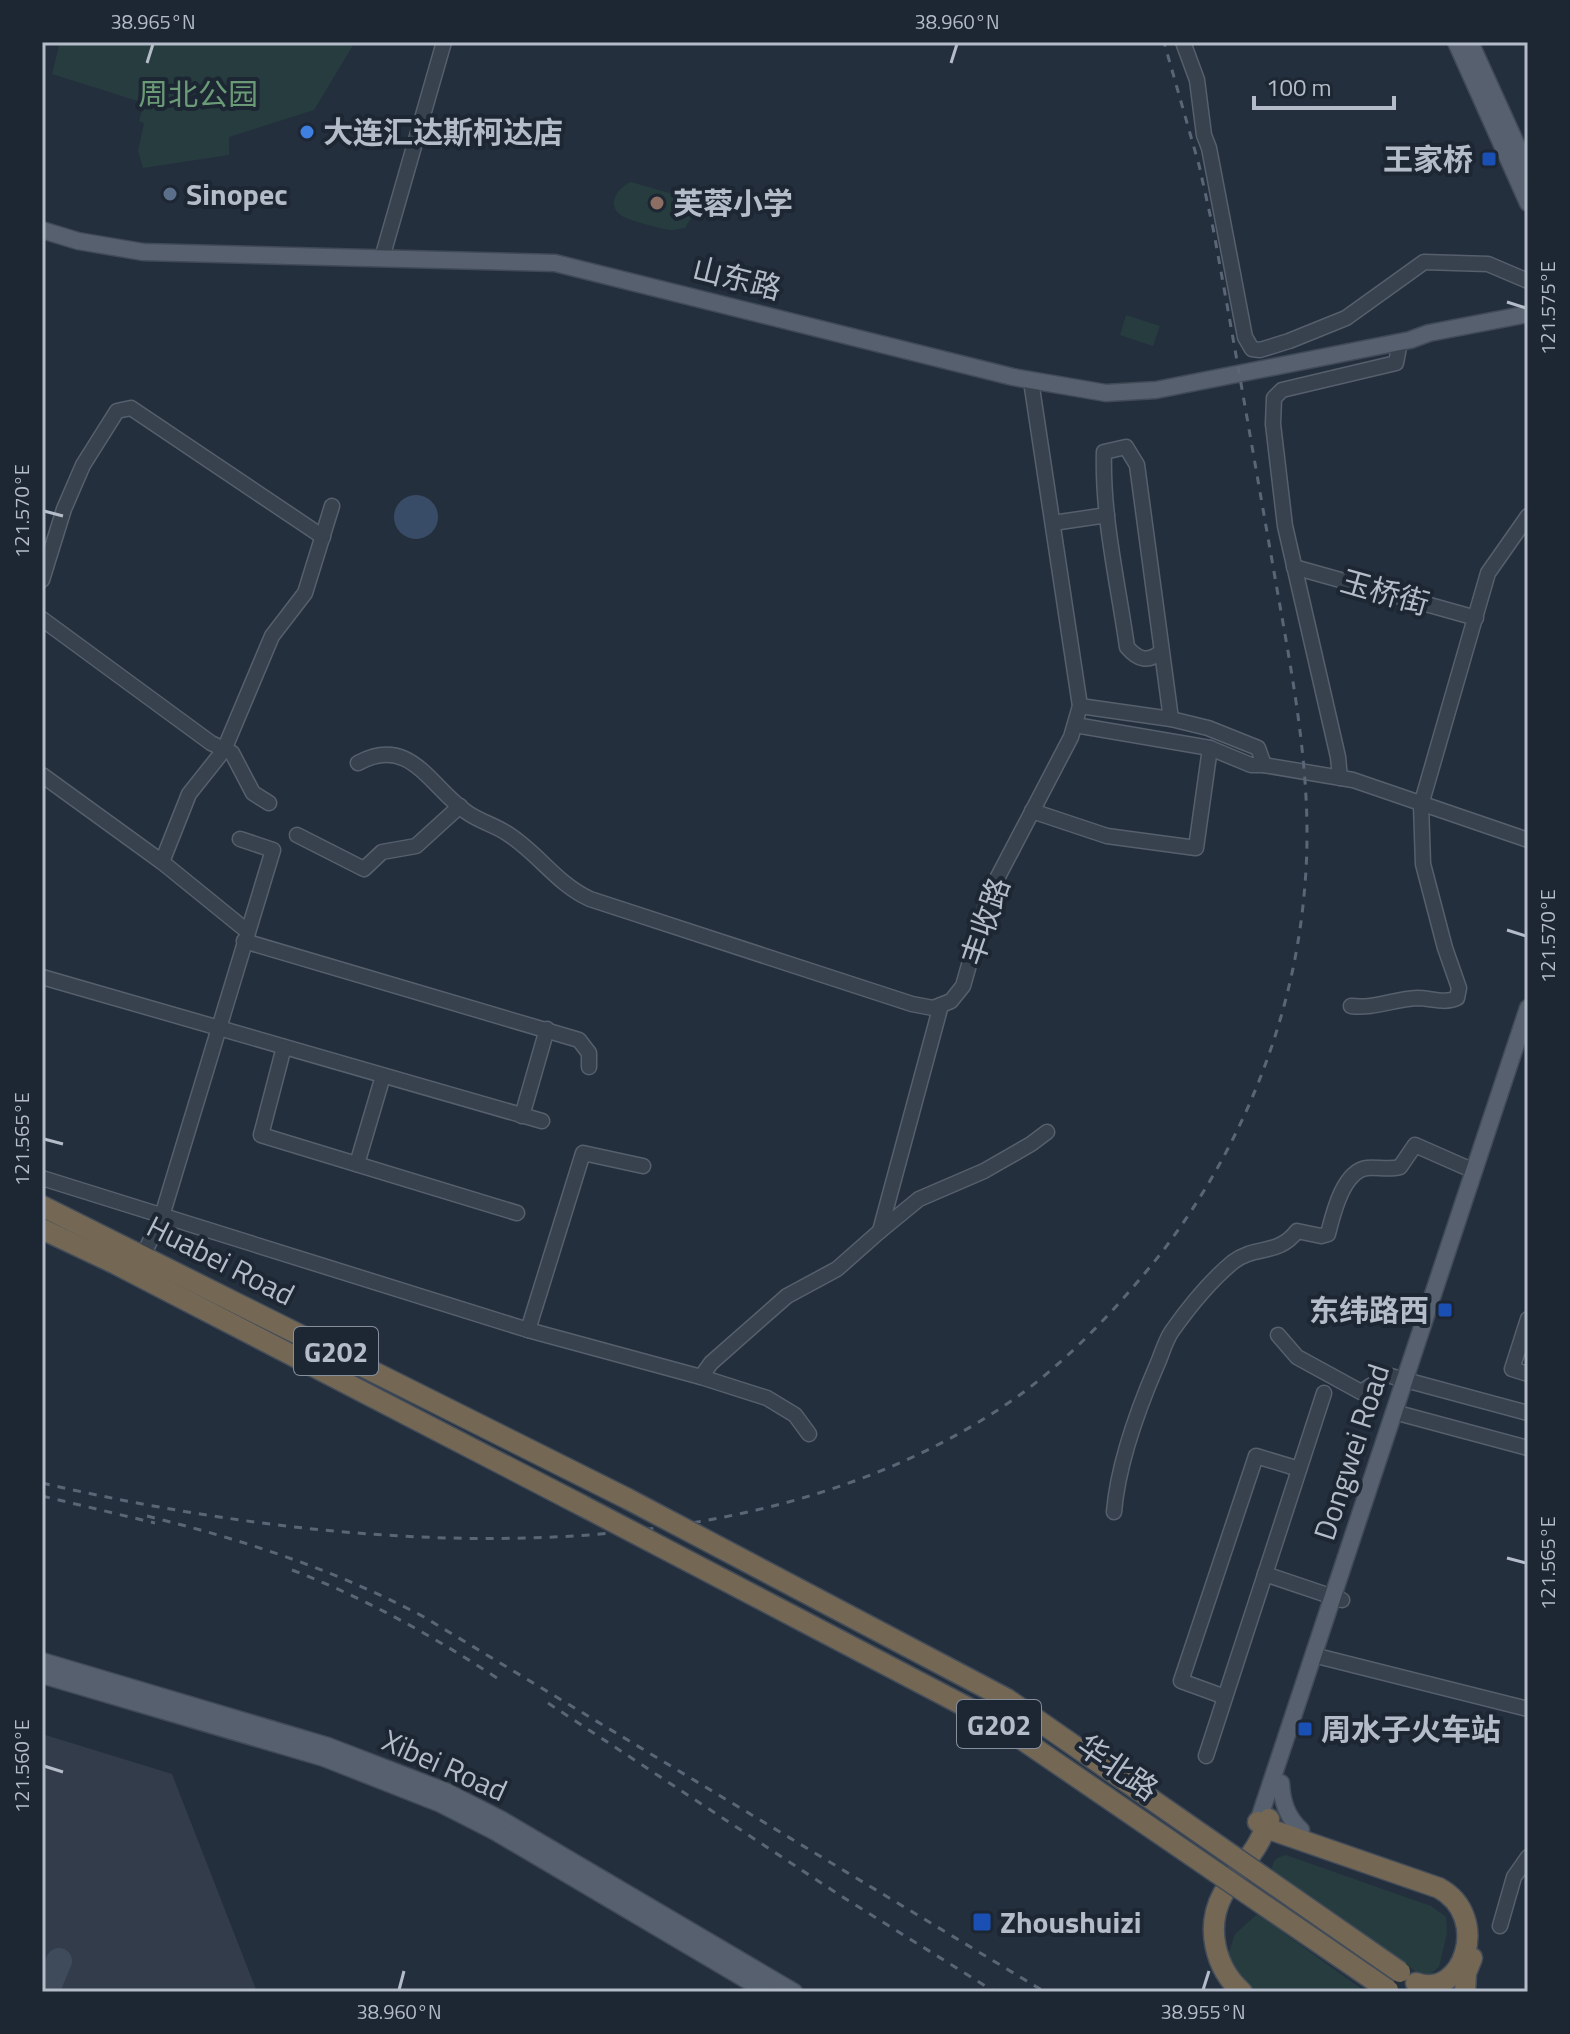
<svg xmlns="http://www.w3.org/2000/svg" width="1570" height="2034" font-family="'Titillium Web','Noto Sans SC',sans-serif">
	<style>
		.airport { fill: #323c4b }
		.green { fill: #263c3f }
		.water { fill: #394c67 }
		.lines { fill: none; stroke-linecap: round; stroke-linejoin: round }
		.taxiway { stroke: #3f4a5a; stroke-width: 26 }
		.minor-casing { stroke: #565f6c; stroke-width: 17 }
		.major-casing { stroke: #414a57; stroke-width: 19 }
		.highway-casing { stroke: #434c59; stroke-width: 23 }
		.minor { stroke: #38414e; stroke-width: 14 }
		.major { stroke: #56606e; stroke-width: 16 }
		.highway { stroke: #746855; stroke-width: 20 }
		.rail { stroke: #5a6575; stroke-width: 3; stroke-dasharray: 8 8; stroke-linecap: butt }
		.highway-bridge-casing { stroke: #434c59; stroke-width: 23; stroke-linecap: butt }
		.highway-bridge { stroke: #746855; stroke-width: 20 }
		.ticks { fill: none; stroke: #b4bcc9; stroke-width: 3 }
		.shop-dot { fill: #3f7fe0; stroke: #1d2633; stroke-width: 3 }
		.transit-dot { fill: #1a4fb4; stroke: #1d2633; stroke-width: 3 }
		.service-dot { fill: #5c6f8a; stroke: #1d2633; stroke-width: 3 }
		.education-dot { fill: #8d6e63; stroke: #1d2633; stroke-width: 3 }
		.labels { text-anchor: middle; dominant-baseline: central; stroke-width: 8; stroke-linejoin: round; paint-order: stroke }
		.shield { fill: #1d2633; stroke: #878f9c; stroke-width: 2 }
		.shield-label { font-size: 28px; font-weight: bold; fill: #b4bcc9 }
		.park-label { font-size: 30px; fill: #6b9a76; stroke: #1d2633 }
		.poi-label { font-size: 30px; font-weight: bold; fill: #b4bcc9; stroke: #1d2633; text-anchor: start }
		.street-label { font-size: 30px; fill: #b4bcc9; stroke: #1d2633 }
		.neatline { fill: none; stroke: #b4bcc9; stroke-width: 3 }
		.ticks-label { font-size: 20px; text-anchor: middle; fill: #b4bcc9 }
	</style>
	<rect width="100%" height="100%" fill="#242f3e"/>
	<path class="airport" d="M42 1734 172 1774 257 1992H42Z"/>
	<g class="green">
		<path d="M60 42H355L314 110 229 137V155L143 168 138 151 144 123 139 121 144 103 52 74Z"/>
		<path d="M631 182 683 197 691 205V218L685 228C684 228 673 230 672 230 664 230 628 220 622 216 605 205 618 187 631 182Z"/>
		<path d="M1126 315 1160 326 1153 346 1120 335Z"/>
		<path d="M1286 1855 1431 1906 1446 1917 1447 1933 1439 1967 1429 1975 1418 1973 1276 1877 1272 1871C1272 1861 1276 1857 1286 1855Z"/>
		<path d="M1256 1915 1260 1916 1366 1992H1258L1235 1976 1227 1958 1235 1934Z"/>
	</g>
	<circle class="water" cx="416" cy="517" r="22"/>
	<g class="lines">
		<path class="taxiway" d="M46 1992 59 1961"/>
		<g class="minor-casing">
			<g id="minor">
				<path d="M1183 42 1197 80 1204 135 1209 148 1245 337 1252 349 1260 350 1289 341 1346 318 1424 262 1488 264 1528 281"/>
				<path d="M382 258 444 42"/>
				<path d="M1053 523 1107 515"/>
				<path d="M1294 567 1476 618"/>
				<path d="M42 580 64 509 83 465 117 411 131 408 323 537"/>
				<path d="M42 619 211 743 232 753 253 793 269 803"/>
				<path d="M1162 651C1148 663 1138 660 1127 647 1118 583 1102 517 1104 452L1126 447 1137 465 1171 719"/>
				<path d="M1075 725 1210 748 1251 765H1264L1258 748 1208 728 1171 719 1080 706"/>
				<path d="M358 763C410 735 429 785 465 811 478 821 495 825 508 834 538 853 558 885 590 899L912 1004 933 1008 941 1005"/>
				<path d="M1264 765 1353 780 1528 840"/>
				<path d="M42 775 162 862 247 931"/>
				<path d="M1340 778 1338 757 1285 526 1273 424 1274 398 1282 390 1396 363 1400 342"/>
				<path d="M1032 811 1107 836 1196 848 1210 748"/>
				<path d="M297 835 364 869 382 852 416 846 460 806"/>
				<path d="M162 862 189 794 224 750 272 636 305 593 332 506"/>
				<path d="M244 941 579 1040 589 1053V1067"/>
				<path d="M42 977 542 1121"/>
				<path d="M1351 1006C1374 1009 1394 999 1417 998 1431 998 1444 1004 1457 998L1459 988 1445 948 1423 864 1421 805 1488 573 1528 516"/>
				<path d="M284 1047 261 1135 517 1213"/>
				<path d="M522 1116 547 1029"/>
				<path d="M357 1164 383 1076"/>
				<path d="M42 1178 528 1330 701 1377 767 1398 795 1415 809 1434"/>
				<path d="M880 1231 919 1199 984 1171 1031 1144 1047 1132"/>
				<path d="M140 1262 162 1216 273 850 240 839"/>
				<path d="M1528 1319 1512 1369 1528 1374"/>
				<path d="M528 1330 583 1153 643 1166"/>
				<path d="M1278 1335 1297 1357 1361 1392 1387 1375 1528 1413"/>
				<path d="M701 1377 711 1363 787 1296 837 1269 880 1231 941 1005 951 1001 963 986 989 894 1071 737 1080 706 1031 381"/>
				<path d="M1394 1412 1528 1448"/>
				<path d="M1114 1512C1118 1464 1138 1409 1157 1365 1162 1354 1165 1341 1172 1331 1189 1307 1210 1281 1233 1262 1255 1245 1278 1256 1297 1231L1321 1236 1328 1234C1333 1214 1343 1171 1367 1168 1378 1167 1389 1170 1400 1167L1415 1145 1474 1171"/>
				<path d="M1265 1574 1342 1600"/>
				<path d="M1313 1655 1528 1709"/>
				<path d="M1225 1697 1181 1681 1256 1456 1299 1469"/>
				<path d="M1206 1756 1324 1393"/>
				<path d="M1500 1926 1514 1877 1528 1857"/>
			</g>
		</g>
		<g class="major-casing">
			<g id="major">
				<path d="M1456 42 1528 203"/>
				<path d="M1470 42 1528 170"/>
				<path d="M42 230 78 241 143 252 555 263 1013 377 1106 393 1156 390 1410 340 1429 333 1528 314"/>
				<path d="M42 1661 328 1746 445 1791 502 1820 794 1992"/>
				<path d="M42 1675 324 1758 441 1804 494 1831 767 1992"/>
				<path d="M1281 1783C1282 1802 1287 1817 1301 1830"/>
				<path d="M1258 1822 1528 1008"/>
			</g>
		</g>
		<g class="highway-casing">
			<g id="highway">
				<path d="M42 1206 628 1499"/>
				<path d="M42 1229 116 1264 583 1506"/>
				<path d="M1258 1822 1266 1828 1439 1888C1492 1917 1463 2000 1416 1983"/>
				<path d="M1242 1992C1215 1968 1205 1927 1223 1894 1239 1866 1258 1853 1269 1819"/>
				<path d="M1465 1992 1466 1973 1472 1958"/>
			</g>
		</g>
		<use href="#minor" class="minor"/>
		<use href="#major" class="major"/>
		<use href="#highway" class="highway"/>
		<g class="rail">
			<path d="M42 1483C346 1553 748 1587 1017 1397 1072 1357 1120 1305 1162 1252 1243 1146 1295 1017 1305 884 1314 777 1291 671 1273 566 1253 453 1234 341 1213 228L1199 165 1164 42"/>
			<path d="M42 1496 155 1523"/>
			<path d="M147 1516C244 1540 336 1570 424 1617L1045 1992"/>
			<path d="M292 1570C365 1598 431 1635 497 1678"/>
			<path d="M548 1703 841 1896 995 1992"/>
		</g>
		<g class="highway-bridge-casing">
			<g id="highway-bridge">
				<path d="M628 1499 1007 1699 1400 1972"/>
				<path d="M583 1506 1001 1725 1388 1990"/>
			</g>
		</g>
		<use href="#highway-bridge" class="highway-bridge"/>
	</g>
	<path class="ticks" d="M147 63 153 44M951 63 957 44M1507 302 1526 308M44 511 63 516M1507 930 1526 936M44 1139 63 1144M1507 1558 1526 1563M44 1766 63 1772M399 1990 404 1971M1203 1990 1209 1971"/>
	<circle class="shop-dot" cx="307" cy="132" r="8"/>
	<g class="transit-dot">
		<rect x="1481" y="151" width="16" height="16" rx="4"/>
		<rect x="1437" y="1302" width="16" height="16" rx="4"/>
		<rect x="1297" y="1721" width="16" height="16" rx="4"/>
		<rect x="972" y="1912" width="20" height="20" rx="4"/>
	</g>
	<circle class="service-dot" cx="170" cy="194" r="8"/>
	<circle class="education-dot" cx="657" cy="203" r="8"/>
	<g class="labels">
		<g class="shield">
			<rect x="294" y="1327" width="84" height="48" rx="6"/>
			<rect x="957" y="1700" width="84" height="48" rx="6"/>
		</g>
		<g class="shield-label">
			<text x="336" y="1351">G202</text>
			<text x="999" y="1724">G202</text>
		</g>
		<g class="park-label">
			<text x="198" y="94">周北公园</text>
		</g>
		<g class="poi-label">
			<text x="323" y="132">大连汇达斯柯达店</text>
			<text x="1473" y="159" text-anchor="end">王家桥</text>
			<text x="186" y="194">Sinopec</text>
			<text x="673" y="203">芙蓉小学</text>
			<text x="1429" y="1310" text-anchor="end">东纬路西</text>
			<text x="1321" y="1729">周水子火车站</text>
			<text x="1000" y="1922">Zhoushuizi</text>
		</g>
		<g class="street-label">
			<text transform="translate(737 278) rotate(14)">山东路</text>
			<text transform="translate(1385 592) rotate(16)">玉桥街</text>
			<text transform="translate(985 921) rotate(-71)">丰收路</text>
			<text transform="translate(221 1260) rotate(27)">Huabei Road</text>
			<text transform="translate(1351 1452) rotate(-72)">Dongwei Road</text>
			<text transform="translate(445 1765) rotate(24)">Xibei Road</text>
			<text transform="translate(1118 1767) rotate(35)">华北路</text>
		</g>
	</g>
	<rect width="1570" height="2034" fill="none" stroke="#1d2633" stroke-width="88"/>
	<path d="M1254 96v12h140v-12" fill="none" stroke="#b4bcc9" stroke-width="4"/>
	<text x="1266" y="96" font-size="24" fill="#b4bcc9" stroke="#1d2633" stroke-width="6" paint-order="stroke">100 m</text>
	<rect x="44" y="44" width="1482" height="1946" class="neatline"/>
	<g class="ticks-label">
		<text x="153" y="29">38.965°N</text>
		<text x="957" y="29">38.960°N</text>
		<text transform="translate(1548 308) rotate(-90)" y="7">121.575°E</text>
		<text transform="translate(22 511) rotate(-90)" y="7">121.570°E</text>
		<text transform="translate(1548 936) rotate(-90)" y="7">121.570°E</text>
		<text transform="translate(22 1139) rotate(-90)" y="7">121.565°E</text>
		<text transform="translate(1548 1563) rotate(-90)" y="7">121.565°E</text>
		<text transform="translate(22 1766) rotate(-90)" y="7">121.560°E</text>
		<text x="399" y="2019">38.960°N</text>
		<text x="1203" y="2019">38.955°N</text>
	</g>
</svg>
